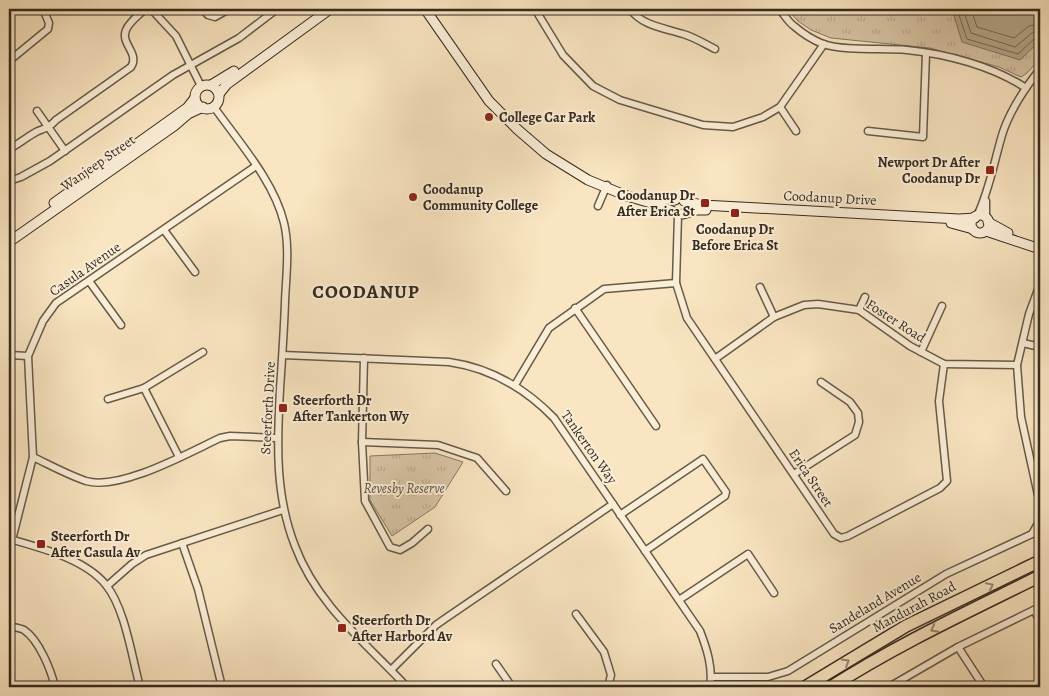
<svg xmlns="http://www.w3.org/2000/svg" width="1049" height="696" font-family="Alegreya,serif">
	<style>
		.park { fill: url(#park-tufts); stroke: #867863 }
		.water { fill: #b6a68a; stroke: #827560 }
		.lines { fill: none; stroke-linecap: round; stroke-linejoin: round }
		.shore { stroke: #766855; stroke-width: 1 }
		.street-casing { stroke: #665a48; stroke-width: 9 }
		.secondary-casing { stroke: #352b20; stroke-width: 11 }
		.highway-casing { stroke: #352b20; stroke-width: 14 }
		.street { stroke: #fbeed7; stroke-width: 6 }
		.secondary { stroke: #fbeed7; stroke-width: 9 }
		.highway { stroke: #f9e5c1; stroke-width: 11 }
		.oneway { stroke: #978870 }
		.poi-dot { fill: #8f2418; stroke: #fbeed7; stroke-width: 2 }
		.labels { text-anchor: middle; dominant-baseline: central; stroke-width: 4; stroke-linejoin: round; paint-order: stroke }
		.poi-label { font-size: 14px; font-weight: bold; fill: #352b20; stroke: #fbeed7; text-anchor: start }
		.street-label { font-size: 14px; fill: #352b20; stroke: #fbeed7 }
		.park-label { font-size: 14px; font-style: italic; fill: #5e5242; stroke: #fbeed7 }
		.district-label { font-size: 19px; font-weight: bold; letter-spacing: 1px; fill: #352b20; stroke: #fbeed7 }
	</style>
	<defs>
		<pattern id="park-tufts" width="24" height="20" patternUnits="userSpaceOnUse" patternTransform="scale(1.25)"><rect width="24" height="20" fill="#d8c5a6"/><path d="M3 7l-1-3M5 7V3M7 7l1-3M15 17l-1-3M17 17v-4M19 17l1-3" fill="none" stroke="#baa98f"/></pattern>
	</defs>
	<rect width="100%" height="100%" fill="#f9e5c1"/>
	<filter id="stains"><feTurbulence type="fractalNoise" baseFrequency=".004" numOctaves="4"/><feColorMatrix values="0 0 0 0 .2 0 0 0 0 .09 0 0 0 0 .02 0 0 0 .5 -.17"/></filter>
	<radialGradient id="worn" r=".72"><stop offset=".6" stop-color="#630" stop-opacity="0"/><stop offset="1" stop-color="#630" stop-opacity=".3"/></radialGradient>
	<g class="park">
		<path d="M787 9H1040V59L1027 73 1021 77 999 67 930 48 831 38 811 30 798 21Z"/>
		<path d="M435 453 463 462 435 507 392 536 370 500V456Z"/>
	</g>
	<path class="water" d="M952 9 1037 10 1040 12V41L1020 60 962 42Z"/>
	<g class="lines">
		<g class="shore">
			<path d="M957 9 967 39 1018 54 1035 38 1040 37"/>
			<path d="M963 9 971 33 1015 47 1032 33 1040 31"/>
			<path d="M971 9 977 27 1014 38 1029 26 1040 24"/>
		</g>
		<g class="street-casing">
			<g id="street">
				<path d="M151 9 176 36 201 86"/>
				<path d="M202 9 208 15 215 17 229 9"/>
				<path d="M535 9 563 55 593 86 620 100 703 125 733 127 763 117 780 107 824 44"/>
				<path d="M630 9C642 26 665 28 683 34 694 37 705 44 715 49"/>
				<path d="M779 9C784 14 788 22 794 26 802 33 813 40 823 44 844 51 883 48 907 50 947 54 992 66 1026 88"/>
				<path d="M9 10 10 9"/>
				<path d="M9 61 48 29 49 23 43 9"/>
				<path d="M214 107C238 141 274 181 284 223 290 248 286 276 285 302 284 331 282 360 280 389 277 443 275 495 295 546 317 605 366 643 407 687"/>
				<path d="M780 107 796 131"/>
				<path d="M37 111 65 151"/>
				<path d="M868 131 923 137 926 53"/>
				<path d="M9 149C19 144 28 136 38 131 46 128 50 127 56 120L131 67C140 53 120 44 126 30 129 22 139 15 145 9"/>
				<path d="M9 181 21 177 50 161 173 75 239 38 277 9"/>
				<path d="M598 206 607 185"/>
				<path d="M678 215 676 283 687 318 834 534 841 538 848 536 940 488 947 481 939 401 944 364"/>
				<path d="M977 216C990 189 994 161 1003 132 1011 108 1025 88 1040 69"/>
				<path d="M986 218V201"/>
				<path d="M164 230 195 272"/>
				<path d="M89 281 121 325"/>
				<path d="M1040 284 1029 314 1017 365 1021 417 1040 504"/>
				<path d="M760 287 774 317"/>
				<path d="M575 308 656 426"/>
				<path d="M859 310 865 297"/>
				<path d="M1023 343 1040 347"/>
				<path d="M921 352 942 306"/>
				<path d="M9 355 28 356"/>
				<path d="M283 355 449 362C490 368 525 388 554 418L700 631C707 649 713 668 710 687"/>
				<path d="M364 358 362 442 365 501 390 547 400 550 412 543 428 529"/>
				<path d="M715 359 774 317 804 305 818 304 859 310 910 346 944 364 1017 365"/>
				<path d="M515 385 549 328 604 289 676 283"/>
				<path d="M144 388 179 457"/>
				<path d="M108 399 144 388 203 352"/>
				<path d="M362 442 438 445 477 458 506 491"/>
				<path d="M33 457C50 465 68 475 86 481 120 491 188 453 220 438L230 436 277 438"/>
				<path d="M794 474 855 435 859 422 858 413 850 402 821 382"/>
				<path d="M620 515 703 459 726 492 725 496 645 551"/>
				<path d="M10 539C41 548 85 559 106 585 125 608 132 658 140 687"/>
				<path d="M12 540 33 457 28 356 43 321 56 303 256 166"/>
				<path d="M182 543 198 589 222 687"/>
				<path d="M107 586 132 564 146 555 283 510"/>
				<path d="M679 600 748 554 774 593"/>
				<path d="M1034 610 1040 621"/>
				<path d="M576 614 604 652 611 675 608 687"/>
				<path d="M9 626C13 627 21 628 24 630 39 640 51 670 55 687"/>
				<path d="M958 647 984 687"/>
				<path d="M496 664 512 687"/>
				<path d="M391 670 436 625 446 618 613 504"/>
				<path d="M712 677H768L788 671 946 574 1032 534 1040 520"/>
				<path d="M889 687 958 647 1040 607"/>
			</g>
		</g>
		<g class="secondary-casing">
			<g id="secondary">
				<path d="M425 9 489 101 517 129 546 154 588 180 627 196 661 206 672 211"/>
				<path d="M211 85 234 71"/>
				<circle cx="207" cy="97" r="12"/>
				<path d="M219 94 227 84 330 9"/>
				<path d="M652 198 675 200"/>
				<path d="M684 201 702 205 959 219 975 218"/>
				<path d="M54 203 187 108 195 98"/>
				<path d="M683 214 697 210H706"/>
				<circle cx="980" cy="224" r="9"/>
				<path d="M988 222 1008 233"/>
				<path d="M951 223 973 229"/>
				<path d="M986 231 1040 249"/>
				<path d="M9 242 174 126 188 114 203 107"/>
			</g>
		</g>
		<g class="highway-casing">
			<g id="highway">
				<path d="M805 687 906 626 1040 561"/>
				<path d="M831 687C898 644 970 611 1040 576"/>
			</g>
		</g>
		<use href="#street" class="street"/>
		<use href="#secondary" class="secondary"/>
		<use href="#highway" class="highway"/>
	</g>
	<defs><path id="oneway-chevron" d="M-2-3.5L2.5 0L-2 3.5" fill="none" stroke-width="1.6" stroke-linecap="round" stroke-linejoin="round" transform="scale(1.25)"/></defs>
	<g class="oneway">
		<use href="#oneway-chevron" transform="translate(990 586) rotate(-26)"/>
		<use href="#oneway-chevron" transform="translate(934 629) rotate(153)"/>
		<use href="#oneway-chevron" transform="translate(846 662) rotate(-31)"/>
	</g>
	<g class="poi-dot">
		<circle cx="489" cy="117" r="5"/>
		<rect x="985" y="165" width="10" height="10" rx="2.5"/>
		<circle cx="413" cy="197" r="5"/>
		<rect x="700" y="198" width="10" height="10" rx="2.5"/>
		<rect x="730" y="208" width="10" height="10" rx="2.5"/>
		<rect x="278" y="403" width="10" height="10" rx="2.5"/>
		<rect x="36" y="539" width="10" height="10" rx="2.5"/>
		<rect x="337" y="623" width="10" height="10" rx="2.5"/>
	</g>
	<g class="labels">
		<g class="poi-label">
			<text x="499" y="117">College Car Park</text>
			<text x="980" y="162" text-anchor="end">Newport Dr After<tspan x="980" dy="16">Coodanup Dr</tspan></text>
			<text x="423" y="189">Coodanup<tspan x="423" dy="16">Community College</tspan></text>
			<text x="695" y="195" text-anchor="end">Coodanup Dr<tspan x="695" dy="16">After Erica St</tspan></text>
			<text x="735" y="229" text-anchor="middle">Coodanup Dr<tspan x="735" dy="16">Before Erica St</tspan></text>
			<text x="293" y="400">Steerforth Dr<tspan x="293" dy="16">After Tankerton Wy</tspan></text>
			<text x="51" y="536">Steerforth Dr<tspan x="51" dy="16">After Casula Av</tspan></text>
			<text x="352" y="620">Steerforth Dr<tspan x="352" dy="16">After Harbord Av</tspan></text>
		</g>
		<g class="street-label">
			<text transform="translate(98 163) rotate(-35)">Wanjeep Street</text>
			<text transform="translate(830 198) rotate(3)">Coodanup Drive</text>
			<text transform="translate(85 269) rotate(-35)">Casula Avenue</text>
			<text transform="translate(896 321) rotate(33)">Foster Road</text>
			<text transform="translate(268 408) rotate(-87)">Steerforth Drive</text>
			<text transform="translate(589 447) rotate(55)">Tankerton Way</text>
			<text transform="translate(811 478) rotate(56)">Erica Street</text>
			<text transform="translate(875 603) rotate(-31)">Sandeland Avenue</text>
			<text transform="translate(914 607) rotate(-28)">Mandurah Road</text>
		</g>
		<g class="park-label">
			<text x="404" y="488">Revesby Reserve</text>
		</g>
		<g class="district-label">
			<text x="366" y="292">COODANUP</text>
		</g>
	</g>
	<rect width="1049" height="696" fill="none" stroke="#f9e5c1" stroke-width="30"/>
	<rect x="10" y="10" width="1029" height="676" fill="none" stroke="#352b20" stroke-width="2.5"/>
	<rect x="15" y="15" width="1019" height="666" fill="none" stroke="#352b20"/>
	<rect width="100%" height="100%" filter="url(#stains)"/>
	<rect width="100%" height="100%" fill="url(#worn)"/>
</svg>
